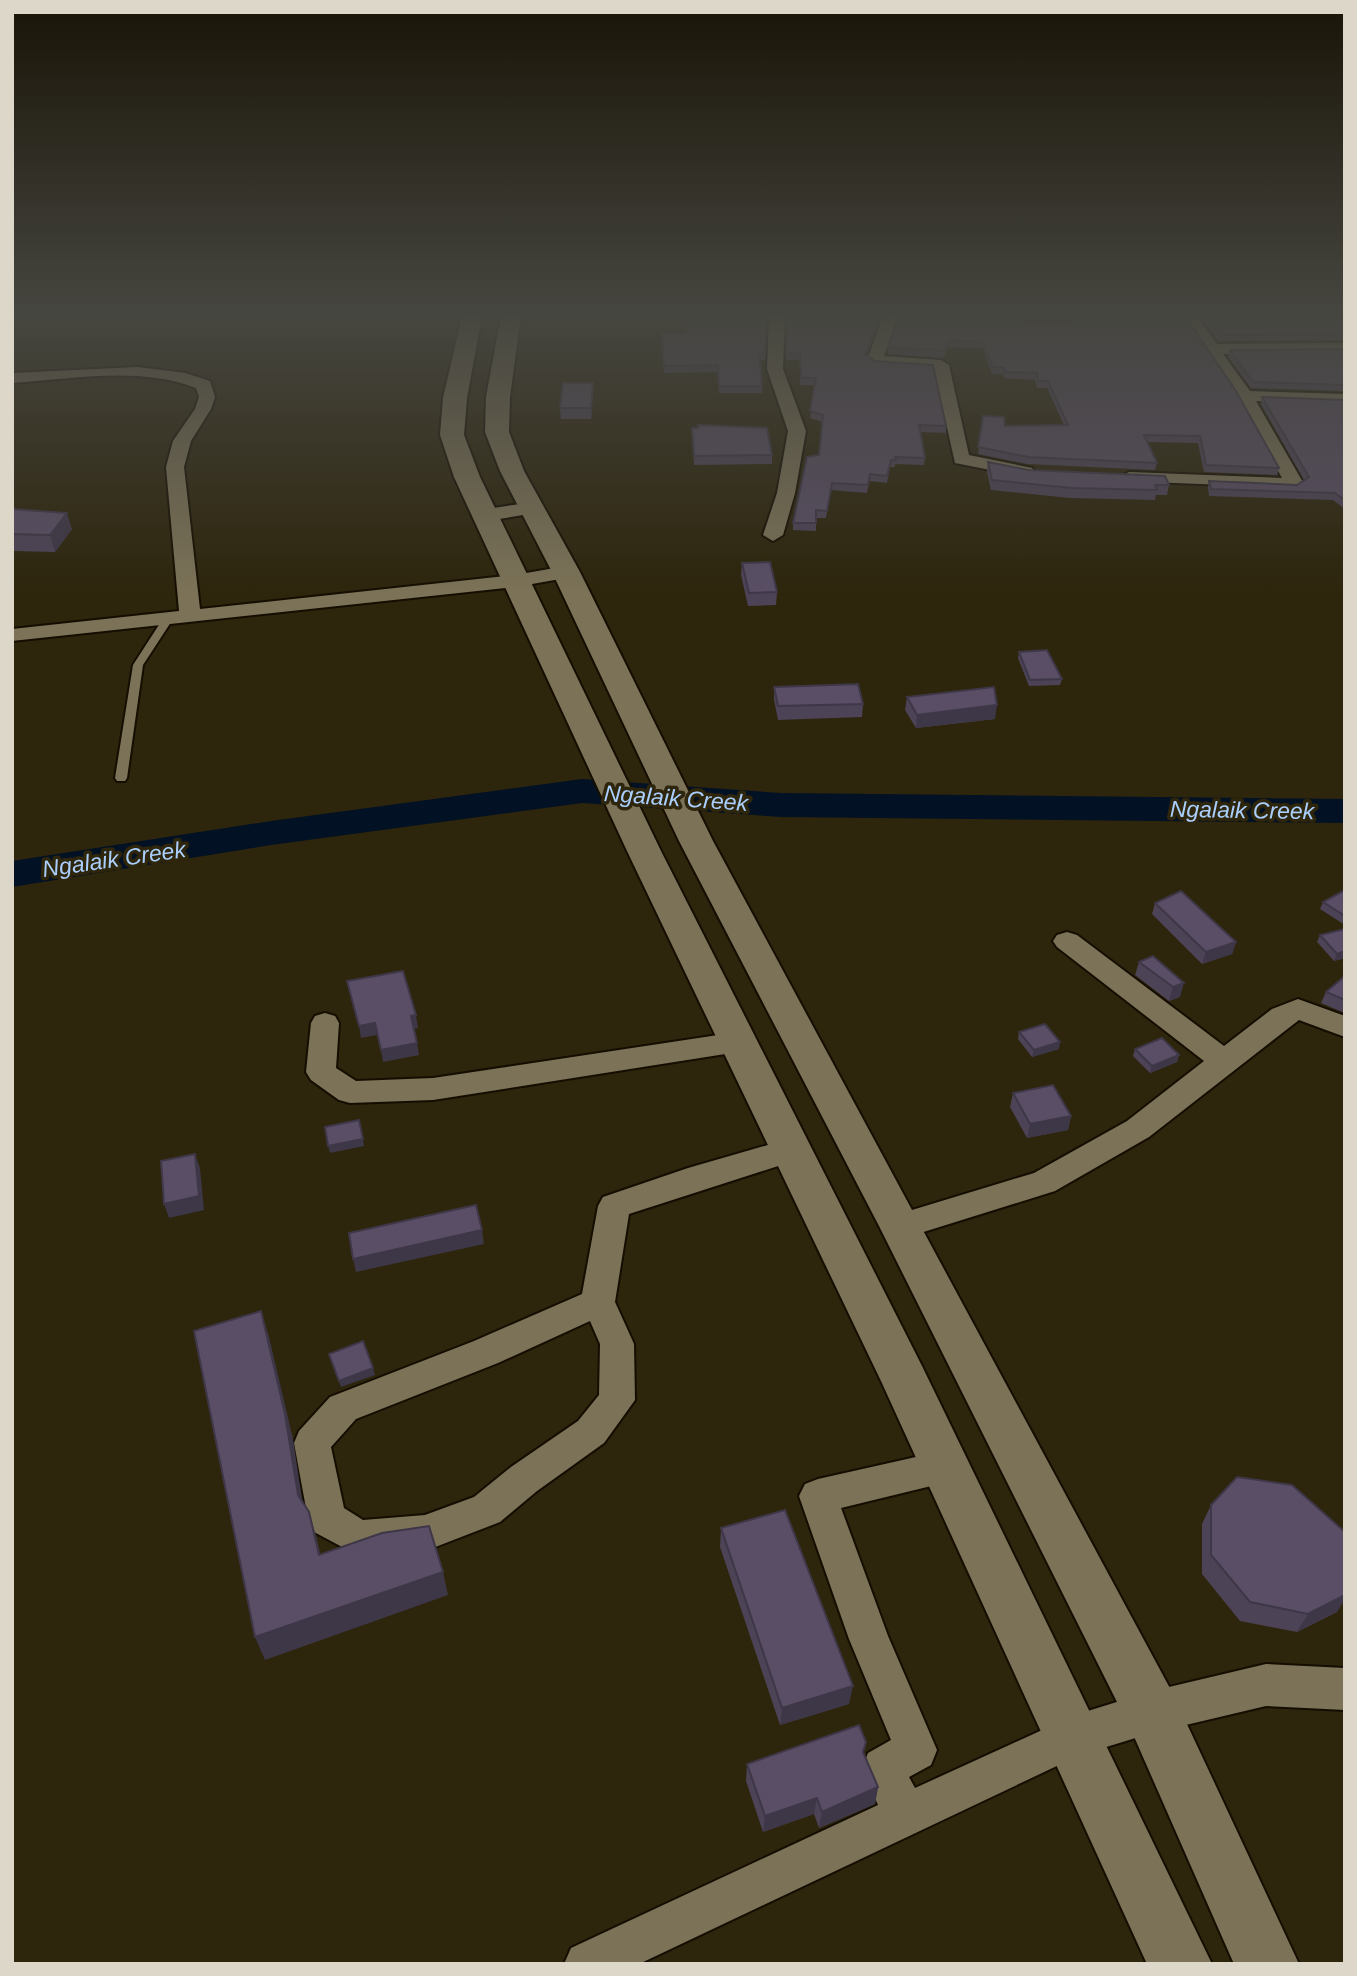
<svg xmlns="http://www.w3.org/2000/svg" width="1357" height="1976" font-family="Arial,sans-serif">
	<style>
		.lines { fill: none; stroke-linecap: round; stroke-linejoin: round }
		.river { fill: #031124; fill-rule: evenodd }
		.lane-casing { stroke: #150e00; stroke-width: 4 }
		.street-casing { stroke: #150e00; stroke-width: 4 }
		.secondary-casing { stroke: #150e00; stroke-width: 4 }
		.lane { fill: #7b7257; fill-rule: evenodd }
		.street { fill: #7b7257; fill-rule: evenodd }
		.secondary { fill: #7b7257; fill-rule: evenodd }
		.wall { fill: #4d4357 }
		.shaded-wall { fill: #3e3747 }
		.building { fill: #594e65; stroke: #3e3747; stroke-width: 2 }
		.labels { text-anchor: middle; dominant-baseline: central; stroke-width: 7; stroke-linejoin: round; paint-order: stroke }
		.water-label { font-size: 23px; font-style: italic; fill: #aacffc; stroke: #2d250c }
	</style>
	<rect width="100%" height="100%" fill="#2d250c"/>
	<g class="lines">
		<path class="river" d="M582 779 781 793 1345 799V823L781 817 582 803 271 845 12 887V861L271 821Z"/>
		<g class="lane-casing">
			<path id="lane" d="M168 616 173 619 143 665 127 778 125 781H117L115 778 133 665 164 617Z"/>
		</g>
		<g class="street-casing">
			<g id="street">
				<path d="M769 316H785L783 369 806 431 795 493 783 535 773 541 763 535 777 493 788 431 767 369Z"/>
				<path d="M883 316H899L884 356 941 360 949 365 969 455 1032 468 1035 472 1032 476 1026 477 955 463 934 369 875 365 867 360Z"/>
				<path d="M1182 316H1197L1217 344 1345 343V353L1223 354 1250 391 1345 394V404L1256 401 1304 484 1302 488 1123 481 1120 477 1129 472 1282 478 1237 396Z"/>
				<path d="M138 367 185 373 210 381 215 397 211 409 191 441 184 467 200 609 515 575 566 566 576 572 566 578 515 587 12 641V629L179 611 166 467 173 441 195 409 199 397 196 388C139 366 72 379 12 383V373Z"/>
				<path d="M534 502 543 508 541 512 487 521 478 515 487 509Z"/>
				<path d="M1067 932 1077 935 1224 1046 1272 1009 1298 999 1345 1016V1037L1299 1020 1149 1137 1055 1191 901 1239 889 1235 885 1226 889 1217 1034 1173 1127 1121 1204 1061 1057 947 1053 941 1057 935Z"/>
				<path d="M325 1013 335 1016 339 1023 336 1068 356 1081 433 1078 738 1032 748 1035 753 1042 748 1049 738 1052 433 1100 350 1103 339 1100 311 1080 306 1072 311 1023 315 1016Z"/>
				<path d="M792 1138 803 1142 808 1150 803 1158 629 1214 615 1302 634 1344 635 1400 604 1443 537 1491 500 1522 425 1551 359 1556 314 1532 308 1519 294 1443 299 1431 330 1397 474 1341 582 1294 598 1206 603 1197 688 1168ZM590 1321 600 1344 599 1395 578 1421 511 1467 474 1497 425 1515 363 1520 344 1508 331 1447 356 1419 498 1363Z"/>
				<path d="M947 1450 960 1455 966 1467 960 1479 841 1508 888 1636 937 1750 931 1765 909 1777 915 1788 1075 1715 1152 1691 1266 1664 1345 1668V1710L1266 1706 1152 1733 1080 1755 639 1964H564L571 1948 878 1805 862 1768 868 1753 891 1740 849 1639 799 1496 805 1484 818 1479Z"/>
			</g>
		</g>
		<g class="secondary-casing">
			<g id="secondary">
				<path d="M462 316H482L467 398 464 435 480 477 661 851 922 1366 1212 1964H1147L881 1381 627 851 454 477 440 435 443 398Z"/>
				<path d="M501 316H521L510 397 509 432 524 471 580 572 713 841 1172 1692 1299 1964H1234L1132 1732 879 1226 679 841 552 572 500 471 485 432 486 397Z"/>
			</g>
		</g>
		<use href="#lane" class="lane"/>
		<use href="#street" class="street"/>
		<use href="#secondary" class="secondary"/>
	</g>
	<g class="wall">
		<path d="M766 316 765 360H760L762 393H719L718 372 664 373 662 333H686Z"/>
		<path d="M788 316H881L867 355 946 426V433L920 432 925 458 924 465 895 464V467H890L887 483 869 481 867 493 831 490 826 518H816V531L793 530V523L819 455 823 422 810 418 815 385H800V360H786Z"/>
		<path d="M1072 316H1185L1279 468 1277 475 1204 472 1198 443 1147 442 1157 463 1155 470 1027 464 978 454 983 416 1005 426 1064 425 1047 388H1037L1035 380 1004 378 1003 374H992L983 348 947 347 944 358 888 354V347L1024 325 1077 326Z"/>
		<path d="M1200 316H1345V340L1218 341Z"/>
		<path d="M1345 349V391L1251 388 1228 357 1230 350Z"/>
		<path d="M593 383V394L591 419H561L560 408Z"/>
		<path d="M1262 397 1345 400V509L1333 500 1209 496 1208 488 1209 481 1297 485 1304 480 1261 404Z"/>
		<path d="M692 428 772 455V464L694 465Z"/>
		<path d="M988 462 1028 470 1169 485 1167 495H1156L1155 500 1070 498 991 490 987 472Z"/>
		<path d="M12 504H13L15 509 72 529 55 552 12 551Z"/>
		<path d="M742 563 777 592 776 605 748 606 741 575Z"/>
		<path d="M1019 652 1062 679 1060 685 1029 686 1018 658Z"/>
		<path d="M774 687 863 704 862 717 778 720 774 700Z"/>
		<path d="M907 697 995 719 916 728 905 710Z"/>
		<path d="M1345 890V925L1320 909 1323 902Z"/>
		<path d="M1155 903 1236 942 1232 954 1202 964 1152 914Z"/>
		<path d="M1345 929V958L1334 961 1317 942 1320 935Z"/>
		<path d="M1153 956 1180 997 1169 1001 1135 975 1139 962Z"/>
		<path d="M1345 976V1013L1321 1003 1326 992Z"/>
		<path d="M1019 1032 1059 1049 1032 1057 1018 1039Z"/>
		<path d="M1135 1049 1179 1055 1177 1062 1150 1073 1133 1056Z"/>
		<path d="M1013 1093 1071 1116 1068 1130 1027 1138 1010 1107Z"/>
		<path d="M1211 1505 1337 1612 1297 1632 1240 1621 1202 1574V1524Z"/>
		<path d="M721 1528 849 1704 780 1725 720 1547Z"/>
		<path d="M864 1754 878 1787 875 1804 819 1828 814 1814 763 1832 746 1781 747 1764Z"/>
	</g>
	<g class="shaded-wall">
		<path d="M879 316H881L865 361V354Z"/>
		<path d="M593 383V394L591 419V408Z"/>
		<path d="M67 513 72 529 55 552 50 535Z"/>
		<path d="M997 705 995 719 916 728 917 715Z"/>
		<path d="M1236 942 1232 954 1202 964 1206 952Z"/>
		<path d="M1345 951V958L1334 961 1337 954Z"/>
		<path d="M1184 983 1180 997 1169 1001 1173 987Z"/>
		<path d="M416 1015 418 1028 413 1029 411 1016Z"/>
		<path d="M375 1023 377 1035 361 1038 359 1026Z"/>
		<path d="M1060 1042 1059 1049 1032 1057 1034 1050Z"/>
		<path d="M417 1043 419 1055 383 1062 381 1050Z"/>
		<path d="M1179 1055 1177 1062 1150 1073 1152 1066Z"/>
		<path d="M1071 1116 1068 1130 1027 1138 1030 1124Z"/>
		<path d="M363 1139 364 1146 330 1153 328 1146Z"/>
		<path d="M195 1154 200 1168 204 1210 169 1218 164 1204Z"/>
		<path d="M482 1230 484 1244 356 1272 353 1259Z"/>
		<path d="M261 1311 269 1337 293 1439 305 1519 298 1495Z"/>
		<path d="M373 1368 375 1375 341 1387 339 1381Z"/>
		<path d="M309 1512 316 1536 326 1578 319 1555Z"/>
		<path d="M443 1572 448 1595 265 1660 255 1637Z"/>
		<path d="M1345 1595V1599L1337 1612 1297 1632 1308 1614Z"/>
		<path d="M853 1686 849 1704 780 1725 782 1708Z"/>
		<path d="M878 1787 875 1804 819 1828 822 1812Z"/>
		<path d="M817 1798 814 1814 763 1832 765 1816Z"/>
	</g>
	<g class="building">
		<path d="M688 316H766L765 353H759L762 386H719L718 365 664 366 662 333H686Z"/>
		<path d="M788 316H879L865 354 875 361 933 365 946 426 919 425 925 458 895 457 896 460H891L887 476 870 474 868 485 832 483 827 511 816 510V523H793L807 457 819 455 823 415 810 411 816 378H801L800 354 786 353Z"/>
		<path d="M899 316H1019L1024 325 1082 326 1076 316H1185L1236 391 1279 468 1206 465 1200 436 1144 435 1157 463 1028 457 978 447 983 416 1004 417 1005 426 1068 425 1048 381H1038L1037 373 1005 372 1004 367H993L983 342 948 340 945 351 888 347Z"/>
		<path d="M1206 316H1345V334L1220 335Z"/>
		<path d="M1345 349V385L1253 382 1230 350Z"/>
		<path d="M563 383H593L591 408H560Z"/>
		<path d="M1262 397 1345 400V500L1335 493 1211 489 1209 481 1297 485 1309 477Z"/>
		<path d="M698 425 767 428 772 455 694 456 692 428H698Z"/>
		<path d="M988 462 1028 470 1165 476 1169 485H1155L1157 490 1072 488 992 480Z"/>
		<path d="M12 509 67 513 50 535 12 534Z"/>
		<path d="M770 562 777 592 749 593 742 563Z"/>
		<path d="M1047 650 1062 679 1030 680 1019 652Z"/>
		<path d="M858 684 863 704 778 706 774 687Z"/>
		<path d="M994 687 997 705 917 715 907 697Z"/>
		<path d="M1345 890V916L1323 902Z"/>
		<path d="M1181 891 1236 942 1206 952 1155 903Z"/>
		<path d="M1345 929V951L1337 954 1320 935Z"/>
		<path d="M1153 956 1184 983 1173 987 1139 962Z"/>
		<path d="M403 971 416 1015 411 1016 417 1043 381 1050 375 1023 359 1026 347 981Z"/>
		<path d="M1345 976V1000L1326 992Z"/>
		<path d="M1045 1024 1060 1042 1034 1050 1019 1032Z"/>
		<path d="M1162 1038 1179 1055 1152 1066 1135 1049Z"/>
		<path d="M1053 1085 1071 1116 1030 1124 1013 1093Z"/>
		<path d="M359 1120 363 1139 328 1146 325 1127Z"/>
		<path d="M195 1154 199 1196 164 1204 161 1161Z"/>
		<path d="M476 1205 482 1230 353 1259 349 1233Z"/>
		<path d="M261 1311 285 1414 298 1495 309 1512 319 1555 382 1533 429 1526 443 1572 255 1637 194 1331Z"/>
		<path d="M363 1341 373 1368 339 1381 329 1354Z"/>
		<path d="M1237 1477 1292 1485 1345 1532V1595L1308 1614 1250 1602 1211 1555V1505Z"/>
		<path d="M785 1510 853 1686 782 1708 721 1528Z"/>
		<path d="M859 1725 866 1742 863 1752 878 1787 822 1812 817 1798 765 1816 747 1764Z"/>
	</g>
	<linearGradient id="sky" x2="0" y2="1"><stop stop-color="#191407"/><stop offset="0.53" stop-color="#464640"/><stop offset="1" stop-color="#464640" stop-opacity="0"/></linearGradient>
	<rect width="1357" height="593" fill="url(#sky)"/>
	<g class="labels">
		<g class="water-label">
			<text transform="translate(676 798) rotate(4)">Ngalaik Creek</text>
			<text transform="translate(1242 810) rotate(1)">Ngalaik Creek</text>
			<text transform="translate(114 859) rotate(-8)">Ngalaik Creek</text>
		</g>
	</g>
	<rect width="1357" height="1976" fill="none" stroke="#dcd7c8" stroke-width="28"/>
</svg>
